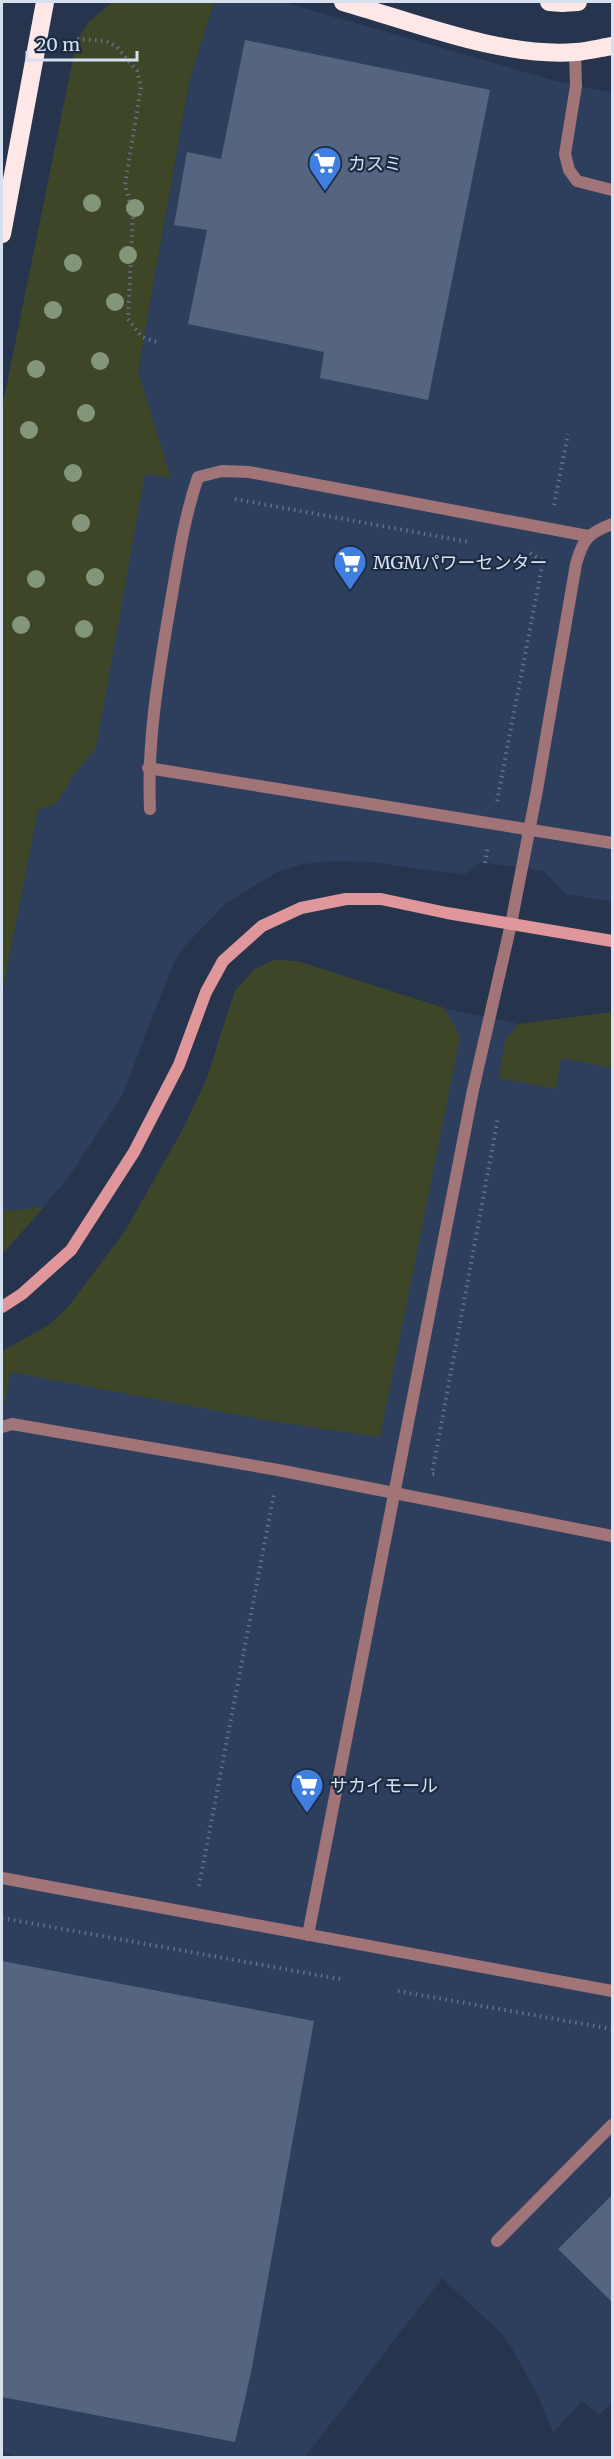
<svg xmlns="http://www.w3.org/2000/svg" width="614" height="2459" font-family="Merriweather,'Noto Sans JP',serif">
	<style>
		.built { fill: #2d3f5d }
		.green { fill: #3e4628 }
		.building { fill: #55657f }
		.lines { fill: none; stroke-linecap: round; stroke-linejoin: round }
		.path { stroke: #647286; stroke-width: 4; stroke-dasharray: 1.5 4.5; stroke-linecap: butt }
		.lane { stroke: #a17477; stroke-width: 12 }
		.secondary { stroke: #df979b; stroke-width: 12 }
		.highway { stroke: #fee7e7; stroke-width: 18 }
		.tree { fill: #849679 }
		.labels { text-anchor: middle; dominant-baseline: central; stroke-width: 4.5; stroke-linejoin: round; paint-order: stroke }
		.poi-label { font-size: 18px; fill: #d6e0ef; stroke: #1d2b42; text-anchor: start }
	</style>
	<rect width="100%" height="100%" fill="#26354d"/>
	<g class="built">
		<path d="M214 2H283L552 80 612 93V902L566 894 544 871 480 862 465 875 370 862 334 861 303 864 277 872 224 905 185 946 173 964 122 1096 68 1178 2 1254V996L38 810 138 372 189 83Z"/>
		<path d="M274 960 297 961 444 1008 519 1024 612 1012V2403L599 2415 582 2401 553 2433 538 2396 513 2350 498 2330 442 2278 305 2457 19 2458 2 2451V1351L49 1325 69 1306 125 1231 183 1129 206 1080 235 991 254 970Z"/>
	</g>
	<g class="green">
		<path d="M112 2H214L189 83 138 372 171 478 145 474 96 748 73 776 57 803 38 810 2 996V408L77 39 89 22Z"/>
		<path d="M274 960 297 961 444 1008 460 1037 380 1437 270 1421 11 1372 2 1417V1351L49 1325 69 1306 125 1231 183 1129 206 1080 235 991 254 970Z"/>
		<path d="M612 1012V1068L561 1058 556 1089 499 1078 505 1040 519 1024Z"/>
		<path d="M44 1207 5 1251 2 1254V1209L8 1211Z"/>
	</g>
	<g class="building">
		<path d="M245 40 490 90 428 400 320 378 324 352 188 324 207 230 174 225 187 152 221 159Z"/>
		<path d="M2 1961 314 2021 251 2373 235 2442 2 2397Z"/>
		<path d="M612 2195V2302L558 2249Z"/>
	</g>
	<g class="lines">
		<g class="path">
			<path d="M77 39 106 41 117 47 137 71 141 87 125 185 133 214 128 319 142 337 159 343"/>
			<path d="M235 499 469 542"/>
			<path d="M554 505 568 434"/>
			<path d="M497 801 543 561 530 553"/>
			<path d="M485 863 488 846"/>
			<path d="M434 1474H432L498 1118"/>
			<path d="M199 1886 274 1494"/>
			<path d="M2 1918 340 1979"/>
			<path d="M398 1991 612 2029"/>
		</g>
		<g class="lane">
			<path d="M575 52 576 86 565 154 569 170 577 181 612 190"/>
			<path d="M148 768 612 843"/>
			<path d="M150 809C147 743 158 677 169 612 177 567 183 521 198 477L222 471 249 472 588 536"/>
			<path d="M2 1427 12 1424 278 1470 612 1536"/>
			<path d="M2 1878 612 1991"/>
			<path d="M308 1935 473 1090 511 924 537 790 576 564C583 539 588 533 612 524"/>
			<path d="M497 2241 612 2125"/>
		</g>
		<path class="secondary" d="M2 1307 22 1294 71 1250 134 1152 179 1065 206 992 223 961 262 926 301 908 346 899H381L447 913 612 941"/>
		<g class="highway">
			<path d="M343 2C414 22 502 58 576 52 588 51 600 48 612 46"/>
			<path d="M549 2 562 3 578 2"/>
			<path d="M2 234 45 2"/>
		</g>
	</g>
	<g class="tree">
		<circle cx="92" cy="203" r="9"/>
		<circle cx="135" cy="208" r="9"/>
		<circle cx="128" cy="255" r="9"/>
		<circle cx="73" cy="263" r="9"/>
		<circle cx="115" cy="302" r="9"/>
		<circle cx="53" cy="310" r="9"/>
		<circle cx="100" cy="361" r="9"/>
		<circle cx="36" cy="369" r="9"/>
		<circle cx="86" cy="413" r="9"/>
		<circle cx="29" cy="430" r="9"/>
		<circle cx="73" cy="473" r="9"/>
		<circle cx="81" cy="523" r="9"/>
		<circle cx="95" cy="577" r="9"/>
		<circle cx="36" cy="579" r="9"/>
		<circle cx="21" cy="625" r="9"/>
		<circle cx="84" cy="629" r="9"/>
	</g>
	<defs>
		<g id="supermarket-pin" transform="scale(1.725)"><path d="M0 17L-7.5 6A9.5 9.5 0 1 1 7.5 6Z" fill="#3f7fe0" stroke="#1d2b42"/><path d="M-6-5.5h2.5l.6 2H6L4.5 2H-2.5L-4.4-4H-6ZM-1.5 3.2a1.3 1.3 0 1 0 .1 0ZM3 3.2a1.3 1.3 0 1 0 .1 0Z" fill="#fff"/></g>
	</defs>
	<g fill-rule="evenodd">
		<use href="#supermarket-pin" x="325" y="163"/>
		<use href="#supermarket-pin" x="350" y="562"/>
		<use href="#supermarket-pin" x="307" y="1785"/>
	</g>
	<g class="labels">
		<g class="poi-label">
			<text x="348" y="163">カスミ</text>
			<text x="373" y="562">MGMパワーセンター</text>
			<text x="330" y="1785">サカイモール</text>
		</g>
	</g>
	<rect width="614" height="2459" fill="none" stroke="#d6e0ef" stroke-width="6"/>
	<path d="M27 51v9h110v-9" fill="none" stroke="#d6e0ef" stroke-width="3"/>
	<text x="36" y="51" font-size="18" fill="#d6e0ef" stroke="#1d2b42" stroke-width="4.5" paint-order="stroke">20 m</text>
</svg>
